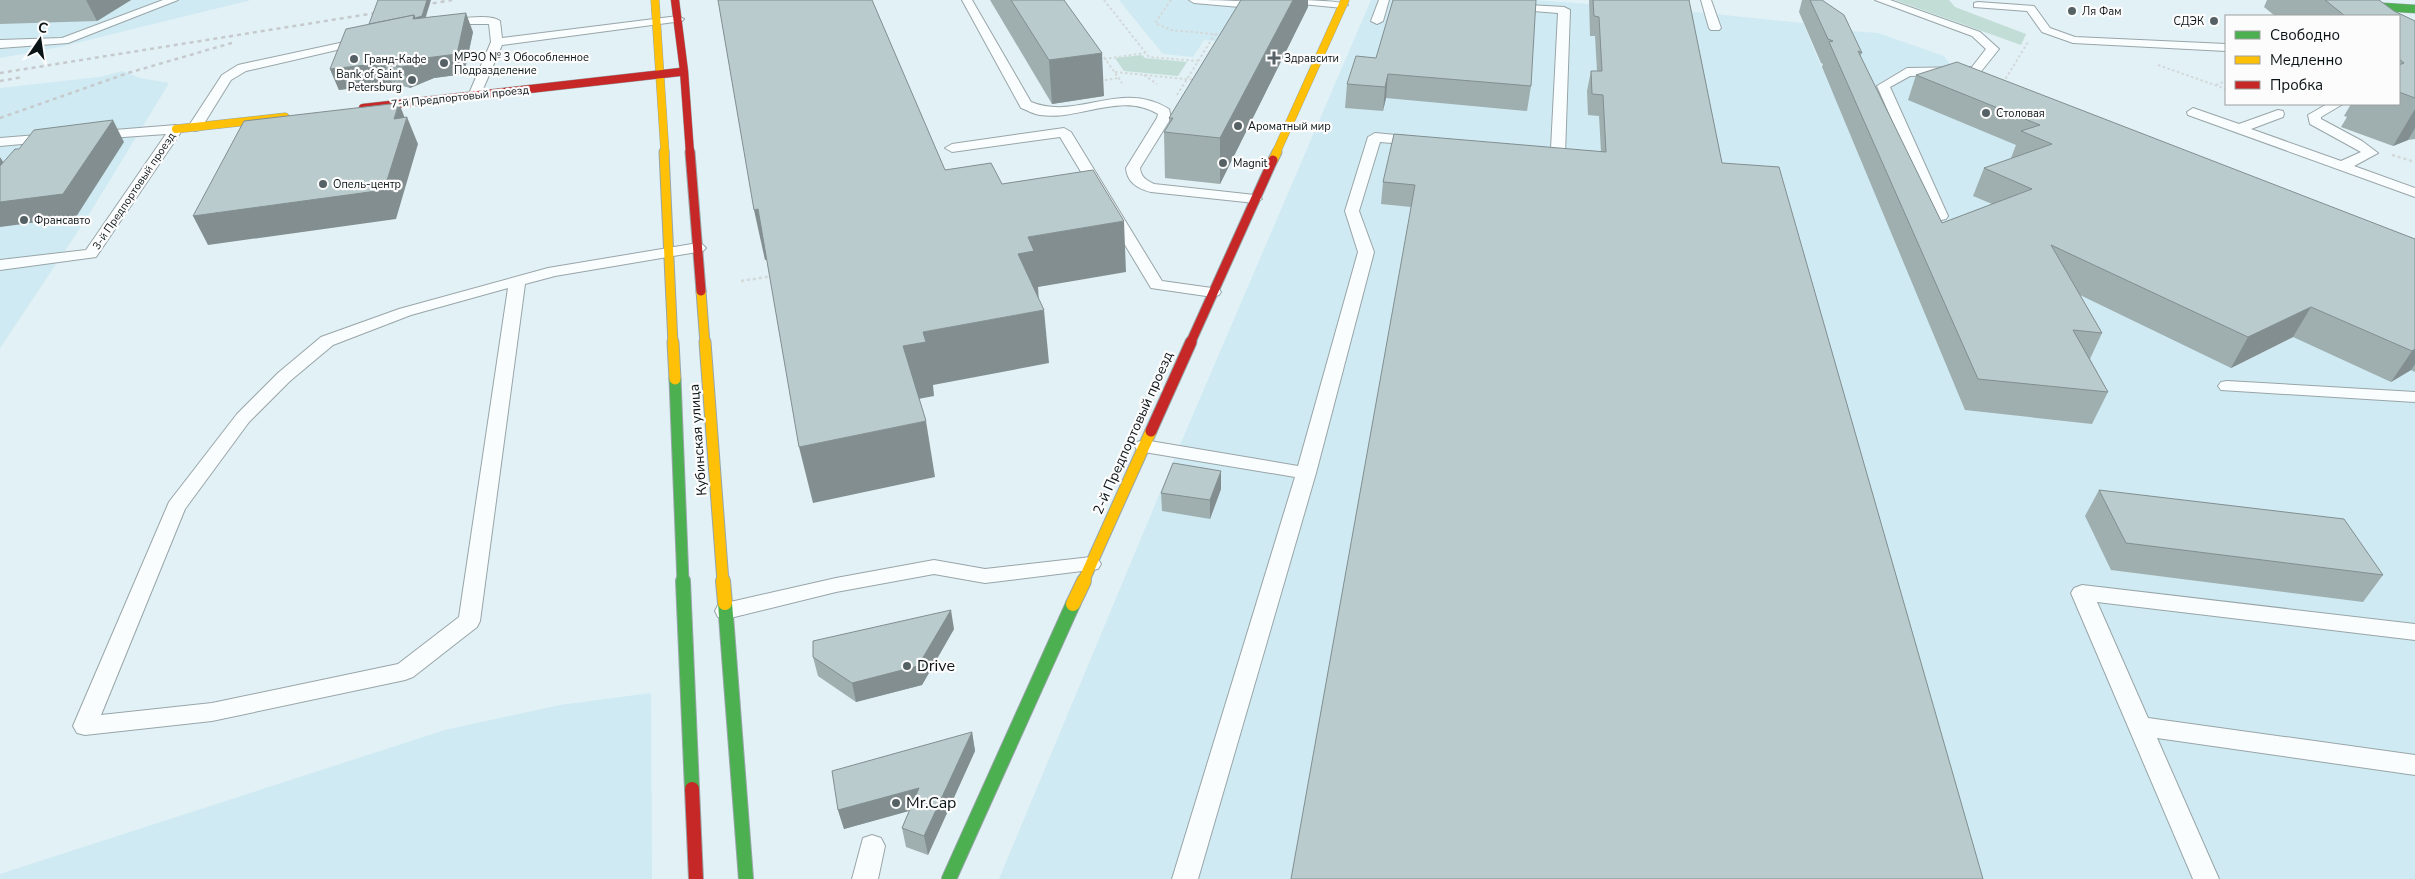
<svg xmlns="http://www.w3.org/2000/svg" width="2415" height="879" font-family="'Nunito Sans',sans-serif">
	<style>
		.built { fill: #cfeaf2 }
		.green { fill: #c2ddd6 }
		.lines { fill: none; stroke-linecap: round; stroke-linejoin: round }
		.lane-casing { stroke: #98a5a8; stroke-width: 2 }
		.fast-far2-casing { stroke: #98a5a8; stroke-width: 9 }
		.fast-far1-casing { stroke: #98a5a8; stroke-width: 13 }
		.fast-casing { stroke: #98a5a8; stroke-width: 16 }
		.slow-far3-casing { stroke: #98a5a8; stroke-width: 9 }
		.slow-far2-casing { stroke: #98a5a8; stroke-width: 11 }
		.slow-far1-casing { stroke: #98a5a8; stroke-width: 13 }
		.slow-casing { stroke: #98a5a8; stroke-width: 16 }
		.jam-far3-casing { stroke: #98a5a8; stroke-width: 9 }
		.jam-far2-casing { stroke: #98a5a8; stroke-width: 11 }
		.jam-far1-casing { stroke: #98a5a8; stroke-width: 13 }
		.jam-casing { stroke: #98a5a8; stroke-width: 16 }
		.path-far1 { stroke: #d3d8d9; stroke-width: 2; stroke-dasharray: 2.5 2.5; stroke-linecap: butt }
		.path { stroke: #d3d8d9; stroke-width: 2.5; stroke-dasharray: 3 3; stroke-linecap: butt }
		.lane { fill: #fafdfe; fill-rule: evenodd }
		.fast-far2 { stroke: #4caf50; stroke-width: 8 }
		.fast-far1 { stroke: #4caf50; stroke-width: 11 }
		.fast { stroke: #4caf50; stroke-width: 14 }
		.slow-far3 { stroke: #ffc107; stroke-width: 8 }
		.slow-far2 { stroke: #ffc107; stroke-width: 9 }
		.slow-far1 { stroke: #ffc107; stroke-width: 11 }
		.slow { stroke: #ffc107; stroke-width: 14 }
		.jam-far3 { stroke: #c62828; stroke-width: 8 }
		.jam-far2 { stroke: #c62828; stroke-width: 9 }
		.jam-far1 { stroke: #c62828; stroke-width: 11 }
		.jam { stroke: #c62828; stroke-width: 14 }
		.rail { stroke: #c6cacc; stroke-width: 2.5; stroke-dasharray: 4 4; stroke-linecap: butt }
		.wall { fill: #9fafb0 }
		.shaded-wall { fill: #828e90 }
		.building { fill: #b9cbcd; stroke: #828e90 }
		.poi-dot { fill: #556164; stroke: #fcfcfc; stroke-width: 2 }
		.labels { text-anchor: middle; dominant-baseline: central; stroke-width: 4.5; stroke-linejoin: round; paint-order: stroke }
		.far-poi-label { font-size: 11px; fill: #0a1316; stroke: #fcfcfc; text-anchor: start }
		.far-street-label { font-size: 11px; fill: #0a1316; stroke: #fcfcfc }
		.street-label { font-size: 14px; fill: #0a1316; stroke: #fcfcfc }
		.near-poi-label { font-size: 16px; fill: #0a1316; stroke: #fcfcfc; text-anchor: start }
	</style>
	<rect width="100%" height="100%" fill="#e1f1f6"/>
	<g class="built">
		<path d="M0 0H251L60 47 0 58Z"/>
		<path d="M1119 0H1230L1265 3 1242 44 1204 40 1193 57 1163 54Z"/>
		<path d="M1371 0H1534L1695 12 1803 23 1834 97 1807 28 1878 33 1944 56 1962 80 2415 267V879H999L1177 452Z"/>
		<path d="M123 71 140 78 169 83 88 216 0 348V88L99 77Z"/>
		<path d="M651 693 652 879H0V874L445 730 560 705Z"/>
	</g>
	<g class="green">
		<path d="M1895 0H1949L1955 7 2026 34 2021 45Z"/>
		<path d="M1142 55 1145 58 1187 62 1178 76 1124 71 1115 58Z"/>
	</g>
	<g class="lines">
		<g class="lane-casing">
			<g id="lane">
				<path d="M163 0H178L68 43 0 48V40L62 38Z"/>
				<path d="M962 0H972L1031 102C1078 121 1119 79 1169 109L1171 118 1140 168C1141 177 1146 180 1154 184L1255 195 1262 199 1255 203 1151 192C1138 189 1127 182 1126 168L1157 118 1158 114C1121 91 1079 121 1040 115 1033 114 1027 110 1021 108Z"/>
				<path d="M1189 0C1205 0 1258 0 1268 6L1263 9 1194 3Z"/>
				<path d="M1286 0C1299 0 1339 0 1348 5L1343 8 1291 3Z"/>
				<path d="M1379 0H1389L1383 21 1377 24 1371 21Z"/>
				<path d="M1701 0H1711L1721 28 1719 30H1711L1709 28Z"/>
				<path d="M1875 0H1890L1980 32 1999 49 1979 74 1910 76 1890 87 1948 216 1946 219 1941 220 1934 216 1877 86 1907 68 1972 67 1986 49 1972 36Z"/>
				<path d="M1978 2 2034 6 2050 28 2075 37 2226 44V51L2073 43 2042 32 2027 11 1974 7V3Z"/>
				<path d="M1511 4 1564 7 1570 10 1565 154 1563 157 1539 156 1532 152 1539 148 1551 149 1558 13 1507 9V5Z"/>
				<path d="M678 16 684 19 682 21 502 45 480 96 474 100 468 96 491 42 489 24H458L444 27 438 24 440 22C452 19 491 13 500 21L502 38Z"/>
				<path d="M363 38 367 39V43L246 71 231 80 200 130 195 131 188 127 222 75 238 65Z"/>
				<path d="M2327 104H2343L2321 117V119L2362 141 2378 153 2354 166 2415 188V197L2188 115 2187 112 2193 108 2239 124 2278 110 2283 111 2284 114 2283 117 2251 129 2341 161 2361 152 2310 124 2308 115Z"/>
				<path d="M176 125 183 129 96 257 0 270V260L86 250 166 134 95 139 90 138 88 135 90 132Z"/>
				<path d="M1064 128 1071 132 1162 281 1219 289 1221 292 1219 295 1213 297 1151 288 1060 137 952 152 945 148 952 144Z"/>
				<path d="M1375 133 1417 137 1424 141 1417 145 1380 142 1359 211 1374 252 1316 473 1198 879H1172L1295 477 1144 452 1137 450 1135 446 1137 442 1144 440 1298 466 1358 252 1345 211 1368 137Z"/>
				<path d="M50 134 57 138 55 141 0 146V138Z"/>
				<path d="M698 243 703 245 706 248 703 251 555 276 525 284 480 621 477 627 413 677 405 680 212 721 85 735 77 733 73 726 169 502 237 414 278 373 321 337 399 309 548 268ZM508 288 459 617 398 664 212 703 101 715 185 509 249 422 290 381 333 345 411 315Z"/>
				<path d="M2227 381 2415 392V402L2221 390 2218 386 2221 382Z"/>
				<path d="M1091 557 1098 559 1101 564 1098 569 985 583 934 574 836 592 726 619 718 617 715 611 718 605 726 603 836 578 934 560 985 569Z"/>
				<path d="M2082 585 2415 624V640L2097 602 2148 718 2415 755V775L2157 738 2219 879H2193L2071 593 2074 588Z"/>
				<path d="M872 835 881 838 885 846 878 879H852L863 838Z"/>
			</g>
		</g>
		<g class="fast-far2-casing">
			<path id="fast-far2" d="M2353 5 2415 9"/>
		</g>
		<g class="fast-far1-casing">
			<path id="fast-far1" d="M675 379 683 582"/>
		</g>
		<g class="fast-casing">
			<g id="fast">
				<path d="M683 581 692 789"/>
				<path d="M725 603 746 879"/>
				<path d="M949 879 1073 604"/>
			</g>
		</g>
		<g class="slow-far3-casing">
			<g id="slow-far3">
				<path d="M655 0 665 153"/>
				<path d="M176 129 285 117"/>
				<path d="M1276 153 1345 0"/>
			</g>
		</g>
		<g class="slow-far2-casing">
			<g id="slow-far2">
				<path d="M664 152 673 344"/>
				<path d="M1273 160 1277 152"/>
				<path d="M701 291 705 344"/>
			</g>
		</g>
		<g class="slow-far1-casing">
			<g id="slow-far1">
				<path d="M673 342 675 379"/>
				<path d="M705 342 723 582"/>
				<path d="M1083 582 1151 431"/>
			</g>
		</g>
		<g class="slow-casing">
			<g id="slow">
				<path d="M723 581 725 603"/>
				<path d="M1073 604 1084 581"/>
			</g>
		</g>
		<g class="jam-far3-casing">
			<g id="jam-far3">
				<path d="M675 0 684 71 690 153"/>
				<path d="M363 108 680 72"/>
			</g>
		</g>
		<g class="jam-far2-casing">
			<g id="jam-far2">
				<path d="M690 152 701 291"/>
				<path d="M1190 344 1273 160"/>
			</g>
		</g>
		<g class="jam-far1-casing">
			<path id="jam-far1" d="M1151 431 1191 342"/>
		</g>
		<g class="jam-casing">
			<path id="jam" d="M692 789 696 879"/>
		</g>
		<g class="path-far1">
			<path d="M1104 0 1149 57 1198 61"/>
			<path d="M1171 0 1155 23 1171 30 1224 35"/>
			<path d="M1101 53 1122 83"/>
			<path d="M1104 59 1145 53"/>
			<path d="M2158 65 2226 89"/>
			<path d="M1115 72 1196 80"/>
			<path d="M1144 75 1157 84"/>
			<path d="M1100 81 1118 78"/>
			<path d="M2003 83 2028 42"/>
			<path d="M2216 85 2226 81"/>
			<path d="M1177 95 1215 34"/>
		</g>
		<g class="path">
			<path d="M2392 155 2415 162"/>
			<path d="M741 281 773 276"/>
		</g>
		<use href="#lane" class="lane"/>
		<use href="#fast-far2" class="fast-far2"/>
		<use href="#fast-far1" class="fast-far1"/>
		<use href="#fast" class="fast"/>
		<use href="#slow-far3" class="slow-far3"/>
		<use href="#slow-far2" class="slow-far2"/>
		<use href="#slow-far1" class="slow-far1"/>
		<use href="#slow" class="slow"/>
		<use href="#jam-far3" class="jam-far3"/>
		<use href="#jam-far2" class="jam-far2"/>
		<use href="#jam-far1" class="jam-far1"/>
		<use href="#jam" class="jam"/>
		<g class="rail">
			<path d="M417 6 452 0"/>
			<path d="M0 73 388 11"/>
			<path d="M0 81 23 77"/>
			<path d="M0 118 128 73 235 42"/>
		</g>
	</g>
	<g class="wall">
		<path d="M0 0H131L97 21 0 24Z"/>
		<path d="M990 0H1064L1104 96 1052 104Z"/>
		<path d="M1584 0H1689L1722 163 1411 207 1381 204 1383 182 1601 152 1599 116 1588 115 1587 91 1591 71H1597L1595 36H1590L1589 0Z"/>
		<path d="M1802 0H1822L1862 53 1860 56 1942 223 1992 204 1973 196 1984 168 2012 158H2011L2016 145 1908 100 1916 75 2415 239V372L2411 370 2391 382 2293 337 2231 368 2080 295 2102 333 2090 359 2108 392 2092 424 1965 410 1822 67 1823 64 1821 63 1799 12Z"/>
		<path d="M2267 0H2379L2394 11 2415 21V139L2408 140 2393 146 2341 127 2347 117 2344 116 2351 104H2399V16H2275L2264 7Z"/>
		<path d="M1308 7 1220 184 1165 178 1164 132 1169 125V118Z"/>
		<path d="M426 17 473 32 464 74 434 78 410 88 392 83 339 90 330 69Z"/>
		<path d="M1376 58 1531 86 1527 111 1386 98 1383 111 1345 108 1347 84Z"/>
		<path d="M1221 489 1210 519 1162 511 1161 493Z"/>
		<path d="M2099 490 2383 575 2363 602 2111 570 2085 516Z"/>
		<path d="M954 629 922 685 856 702 818 676 813 657Z"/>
		<path d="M972 732 975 751 928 855 906 847 902 828 909 811 844 829 838 810Z"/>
	</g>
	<g class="shaded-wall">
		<path d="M86 0H131L97 21Z"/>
		<path d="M427 0H431L424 23 370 35Z"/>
		<path d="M1293 0H1308V7L1220 184V138Z"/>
		<path d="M466 13 473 32 464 74 434 78 410 88 402 67Z"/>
		<path d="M1102 53 1104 96 1052 104 1049 60Z"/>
		<path d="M384 63 392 83 339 90 330 69Z"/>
		<path d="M1388 74 1386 98 1383 111 1385 87Z"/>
		<path d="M399 103 406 121 407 117 418 144 396 219 208 245 193 216 394 119Z"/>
		<path d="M2415 109V128L2408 140 2393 146Z"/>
		<path d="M113 120 124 142 76 217 0 227V202Z"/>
		<path d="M0 157 9 171 0 179Z"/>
		<path d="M758 209 769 259 765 260 754 210Z"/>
		<path d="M1124 221 1126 272 1038 287 1039 302 1018 254 1028 237Z"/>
		<path d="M2311 307 2293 337 2231 368 2248 337Z"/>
		<path d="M1044 310 1049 363 933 385 934 396 913 400 903 346 923 332Z"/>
		<path d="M2415 349V364L2411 370 2391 382 2412 351Z"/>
		<path d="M926 421 935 477 813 503 799 447Z"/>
		<path d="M1221 471V489L1210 519V500Z"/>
		<path d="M951 610 954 629 922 685 856 702 852 683Z"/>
		<path d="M972 732 975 751 928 855 924 836Z"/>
		<path d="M919 788 923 807 844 829 838 810Z"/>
	</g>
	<g class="building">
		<path d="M378 0H427L422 16 415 18 414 15 369 24Z"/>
		<path d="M718 0H872L945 170 991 163 1002 184 1093 170 1124 221 1028 237 1034 251 1018 254 1044 310 923 332 926 342 903 346 926 421 799 447 758 209 754 210Z"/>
		<path d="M1011 0H1064L1102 53 1049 60Z"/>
		<path d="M1241 0H1293L1220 138 1164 132 1173 118H1169Z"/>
		<path d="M1393 0H1536L1531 86 1388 74 1385 87 1347 84 1356 56 1376 58Z"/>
		<path d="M1593 0H1689L1722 163 1779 167 1983 879H1291L1415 185 1383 182 1394 134 1606 152 1603 95 1592 94 1591 71H1602L1599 17 1594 16Z"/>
		<path d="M1810 0H1822L1844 15 1862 53 1858 51 1942 223 2032 189 1984 168 2052 144 2021 131 2040 125 1916 75 1957 62 2415 239V349L2412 351 2311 307 2248 337 2051 245 2102 333 2073 330 2108 392 1978 379 1829 42 1833 41 1828 39Z"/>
		<path d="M2325 0H2379L2394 11 2415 21V98L2399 92V65L2404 63 2399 59V16H2345Z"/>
		<path d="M466 13 457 54 426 58 402 67 384 63 330 69 346 29 414 15 413 19Z"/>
		<path d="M399 103 394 119 407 117 384 190 193 216 244 121Z"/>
		<path d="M113 120 63 194 0 202V166L15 149H19L34 130Z"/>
		<path d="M1173 463 1221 471 1210 500 1161 493Z"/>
		<path d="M2099 490 2344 519 2383 575 2126 543Z"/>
		<path d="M951 610 918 666 852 683 813 657V641Z"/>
		<path d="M972 732 924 836 902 828 919 788 838 810 832 771Z"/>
	</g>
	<g class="poi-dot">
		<circle cx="2072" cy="11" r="5"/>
		<circle cx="2214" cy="21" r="5"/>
		<path d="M1271.5 50.5h5v5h5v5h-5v5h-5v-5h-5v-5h5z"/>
		<circle cx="354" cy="59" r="5"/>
		<circle cx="444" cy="63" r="5"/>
		<circle cx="412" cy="80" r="5"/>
		<circle cx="1986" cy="113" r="5"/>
		<circle cx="1238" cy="126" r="5"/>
		<circle cx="1223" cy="163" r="5"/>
		<circle cx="323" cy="184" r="5"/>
		<circle cx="24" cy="220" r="5"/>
		<circle cx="907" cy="666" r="5"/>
		<circle cx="896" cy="803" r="5"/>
	</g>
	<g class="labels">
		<g class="far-poi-label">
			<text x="2082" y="11">Ля Фам</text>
			<text x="2204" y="21" text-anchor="end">СДЭК</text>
			<text x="454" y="57">МРЭО № 3 Обособленное<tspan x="454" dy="13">Подразделение</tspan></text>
			<text x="1284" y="58">Здравсити</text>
			<text x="364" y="59">Гранд-Кафе</text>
			<text x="402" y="74" text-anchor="end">Bank of Saint<tspan x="402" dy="13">Petersburg</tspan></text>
			<text x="1996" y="113">Столовая</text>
			<text x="1248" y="126">Ароматный мир</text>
			<text x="1233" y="163">Magnit</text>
			<text x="333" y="184">Опель-центр</text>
			<text x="34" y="220">Франсавто</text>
		</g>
		<g class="far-street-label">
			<text transform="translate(460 97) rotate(-6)">7-й Предпортовый проезд</text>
			<text transform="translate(134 191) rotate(-56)">3-й Предпортовый проезд</text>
		</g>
		<g class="street-label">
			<text transform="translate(1133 433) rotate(-66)">2-й Предпортовый проезд</text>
			<text transform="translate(698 440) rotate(-94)">Кубинская улица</text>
		</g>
		<g class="near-poi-label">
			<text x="917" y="666">Drive</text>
			<text x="906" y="803">Mr.Cap</text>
		</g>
	</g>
	<rect x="2225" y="15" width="175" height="90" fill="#fcfcfc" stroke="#9b9fa0"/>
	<rect x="2235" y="31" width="25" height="8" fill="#4caf50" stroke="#9b9fa0"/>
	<text x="2270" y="40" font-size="15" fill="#0a1316">Свободно</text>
	<rect x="2235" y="56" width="25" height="8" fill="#ffc107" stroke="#9b9fa0"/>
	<text x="2270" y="65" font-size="15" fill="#0a1316">Медленно</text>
	<rect x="2235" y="81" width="25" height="8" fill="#c62828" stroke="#9b9fa0"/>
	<text x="2270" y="90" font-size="15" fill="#0a1316">Пробка</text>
	<g transform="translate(40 40) rotate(13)" stroke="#fcfcfc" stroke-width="4" paint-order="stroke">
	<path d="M0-4L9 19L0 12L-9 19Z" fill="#0a1316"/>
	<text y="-8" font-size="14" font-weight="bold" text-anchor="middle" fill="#0a1316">С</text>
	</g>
</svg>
